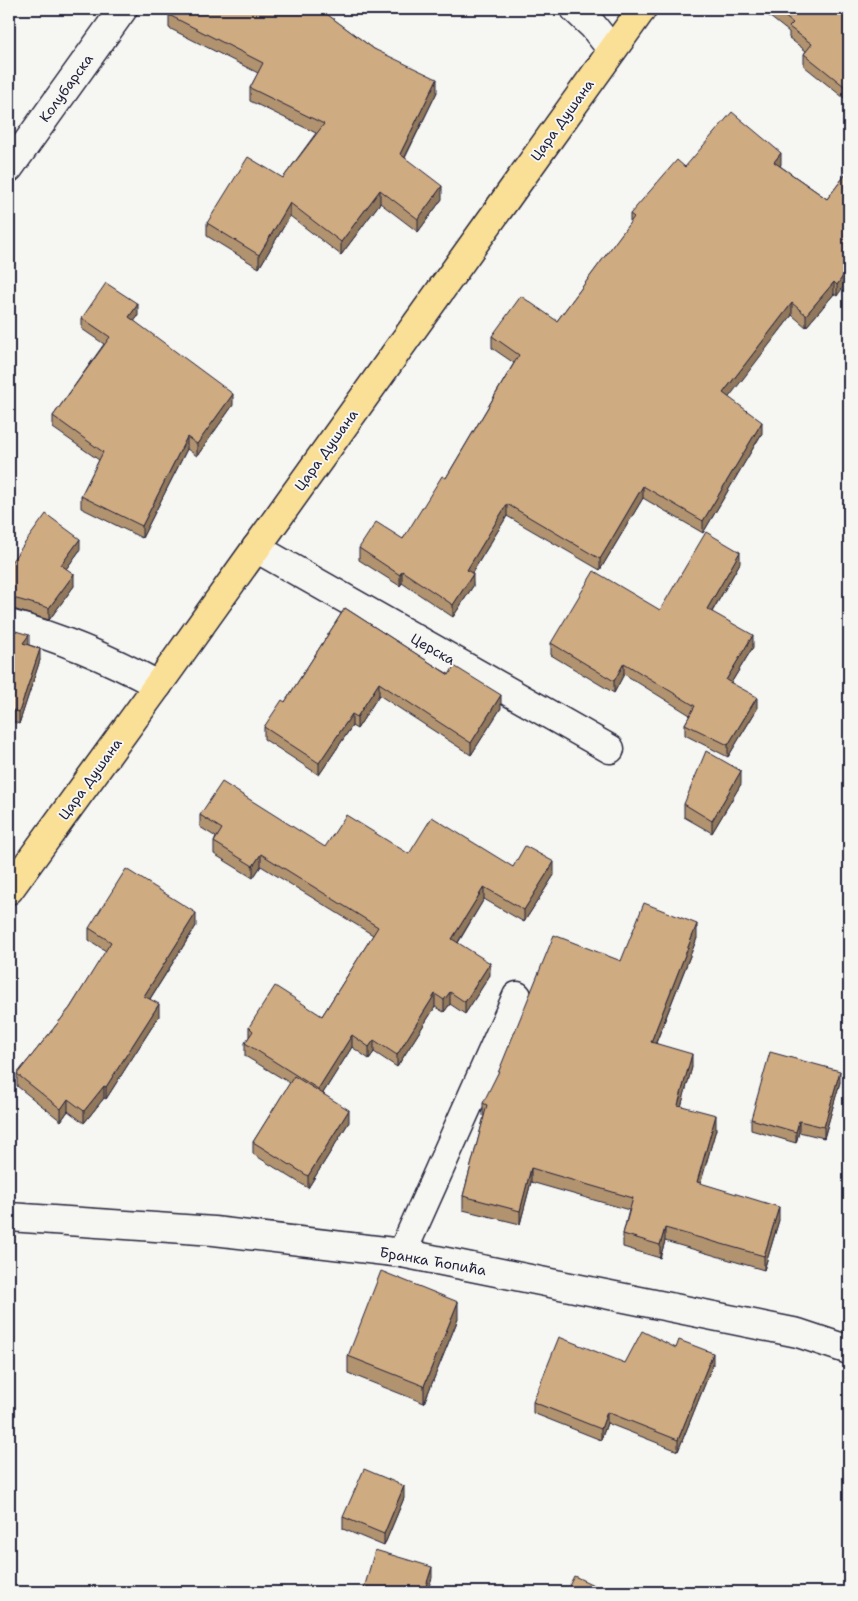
<svg xmlns="http://www.w3.org/2000/svg" width="858" height="1601" font-family="'Shantell Sans',sans-serif">
	<style>
		.lines { fill: none; stroke-linecap: round; stroke-linejoin: round }
		.minor-casing { stroke: #22223b; stroke-width: 31 }
		.major-casing { stroke: #22223b; stroke-width: 31 }
		.minor { stroke: #f6f6f2; stroke-width: 28 }
		.major { stroke: #fadf96; stroke-width: 28 }
		.wall { fill: #b29370; stroke: #22223b }
		.shaded-wall { fill: #91785b; stroke: #22223b }
		.building { fill: #cfab82; stroke: #22223b }
		.labels { text-anchor: middle; dominant-baseline: central; stroke-width: 4; stroke-linejoin: round; paint-order: stroke }
		.street-label { font-size: 14px; fill: #22223b; stroke: #f6f6f2 }
	</style>
	<rect width="100%" height="100%" fill="#f6f6f2"/>
	<filter id="ink" filterUnits="userSpaceOnUse"><feTurbulence type="fractalNoise" baseFrequency=".02" numOctaves="2"/><feDisplacementMap in="SourceGraphic" scale="10" xChannelSelector="R" yChannelSelector="G"/><feConvolveMatrix kernelMatrix="1 2 1 2 8 2 1 2 1" color-interpolation-filters="sRGB"/></filter>
	<g filter="url(#ink)">
		<g class="lines">
			<g class="minor-casing">
				<g id="minor">
					<path d="M575 9 593 26 612 50"/>
					<path d="M9 168 123 9"/>
					<path d="M256 548 610 749"/>
					<path d="M9 624C62 638 110 659 158 685"/>
					<path d="M9 1217 214 1231 402 1253 798 1333 849 1350"/>
					<path d="M402 1253 517 996"/>
				</g>
			</g>
			<g class="major-casing">
				<path id="major" d="M9 890 158 685 642 9"/>
			</g>
			<use href="#minor" class="minor"/>
			<use href="#major" class="major"/>
		</g>
		<g class="wall">
			<path d="M760 9H849V102L804 66V54L806 51 789 38V32Z"/>
			<path d="M325 13 374 49 437 92 405 158 442 199 418 232 380 203 341 255 290 216 259 268 207 236V223L283 178 316 133 250 101V88L258 73 169 28V15Z"/>
			<path d="M781 164 780 166 827 199 849 170 837 296 834 294 806 327 792 315 728 397 762 433 703 533 643 498 600 570 507 516 472 573 473 586 453 617 402 583 400 586 359 560V548L403 539 446 478 514 363 492 348V336L557 321 630 223V214L685 167Z"/>
			<path d="M138 316 134 321 233 405 197 456 187 449 142 538 81 508V496L99 460 53 428V416L104 344 82 329V318Z"/>
			<path d="M80 550 66 569 74 586 49 620 13 609H9V565Z"/>
			<path d="M740 563 712 612 753 647 731 683 757 709 728 757 685 735V724L690 715 624 674 614 693 551 655V643L660 610Z"/>
			<path d="M345 608 449 675 501 708 471 755 379 695 357 729 352 726 319 775 264 739V727L285 702Z"/>
			<path d="M9 629 29 645 40 660 19 724 9 720Z"/>
			<path d="M741 784 712 833 684 817V804Z"/>
			<path d="M200 815 325 847 409 854 513 867 554 875 524 922 484 899 458 943 490 975 465 1014 450 1004 444 1012 435 1007 397 1067 374 1052 369 1059 352 1047 323 1093 349 1122 308 1188 253 1154V1142L290 1083 245 1056V1043L249 1037V1027L322 1016 373 935 261 866 253 878 214 854V842L216 837 200 827Z"/>
			<path d="M196 926 150 999 159 1016 106 1099 104 1098 84 1123 68 1111 61 1121 17 1086V1074L70 1008 106 951 89 940V928Z"/>
			<path d="M697 938 656 1043 692 1067 681 1106 716 1129 700 1184 779 1220 764 1270 665 1241 660 1258 623 1247V1234L629 1210 531 1182 520 1224 463 1210V1196L484 1117 483 1116V1103L621 961Z"/>
			<path d="M840 1082 824 1138 799 1132 796 1143 751 1130V1119Z"/>
			<path d="M458 1319 424 1403 348 1373V1356Z"/>
			<path d="M676 1348 713 1364 678 1451 607 1423 601 1440 533 1413V1402L625 1363Z"/>
			<path d="M404 1498 384 1546 343 1529V1517Z"/>
		</g>
		<g class="shaded-wall">
			<path d="M320 9H327L320 22Z"/>
			<path d="M437 79V92L400 167V154Z"/>
			<path d="M781 153V164L774 174V162Z"/>
			<path d="M442 186V199L418 232V219Z"/>
			<path d="M380 190V203L341 255V242Z"/>
			<path d="M290 203V216L259 268V255Z"/>
			<path d="M849 267V279L837 296V285Z"/>
			<path d="M834 282V294L806 327V315Z"/>
			<path d="M792 303V315L723 405V393Z"/>
			<path d="M138 304V316L129 329V317Z"/>
			<path d="M233 394V405L197 456V444Z"/>
			<path d="M762 422V433L703 533V521Z"/>
			<path d="M187 437V449L142 538V526Z"/>
			<path d="M643 486V498L600 570V559Z"/>
			<path d="M507 504V516L467 581V570Z"/>
			<path d="M80 539V550L61 576V565Z"/>
			<path d="M740 552V563L707 620V609Z"/>
			<path d="M402 571V583L400 586V575Z"/>
			<path d="M74 574V586L49 620V608Z"/>
			<path d="M473 574V586L453 617V605Z"/>
			<path d="M29 635V646L23 643Z"/>
			<path d="M753 635V647L726 691V680Z"/>
			<path d="M40 649V660L19 724V712Z"/>
			<path d="M624 663V674L614 693V681Z"/>
			<path d="M379 683V695L357 729V717Z"/>
			<path d="M501 695V708L471 755V743Z"/>
			<path d="M757 697V709L728 757V745Z"/>
			<path d="M352 714V726L319 775V763Z"/>
			<path d="M741 771V784L712 833V821Z"/>
			<path d="M261 854V866L253 878V866Z"/>
			<path d="M554 862V875L524 922V910Z"/>
			<path d="M484 887V899L452 952V939Z"/>
			<path d="M196 913V926L144 1008V996Z"/>
			<path d="M697 924V938L651 1055V1042Z"/>
			<path d="M490 963V975L465 1014V1002Z"/>
			<path d="M450 992V1004L444 1012V1000Z"/>
			<path d="M435 994V1007L397 1067V1055Z"/>
			<path d="M159 1004V1016L106 1099V1087Z"/>
			<path d="M352 1035V1047L318 1101V1089Z"/>
			<path d="M374 1040V1052L369 1059V1047Z"/>
			<path d="M692 1054V1067L678 1118V1105Z"/>
			<path d="M840 1071V1082L824 1138V1127Z"/>
			<path d="M104 1086V1098L84 1123V1111Z"/>
			<path d="M68 1099V1111L61 1121V1109Z"/>
			<path d="M349 1110V1122L308 1188V1176Z"/>
			<path d="M716 1115V1129L697 1196V1182Z"/>
			<path d="M799 1121V1132L796 1143V1132Z"/>
			<path d="M531 1168V1182L520 1224V1211Z"/>
			<path d="M779 1207V1220L764 1270V1256Z"/>
			<path d="M665 1228V1241L660 1258V1245Z"/>
			<path d="M458 1302V1319L424 1403V1386Z"/>
			<path d="M713 1353V1364L678 1451V1440Z"/>
			<path d="M607 1412V1423L601 1440V1429Z"/>
			<path d="M404 1486V1498L384 1546V1534Z"/>
			<path d="M432 1567V1578L427 1592H424Z"/>
		</g>
		<g class="building">
			<path d="M172 9H320L374 49 437 79 400 154 442 186 418 219 380 190 341 242 290 203 259 255 207 223 248 157 283 178 324 124 250 88 263 63 169 15Z"/>
			<path d="M775 9H849V90L804 54 812 44 789 27 793 23Z"/>
			<path d="M732 112 781 153 774 162 827 199 849 170V267L837 285 834 282 806 315 792 303 723 393 762 422 703 521 643 486 600 559 507 504 467 570 473 574 453 605 402 571 400 575 359 548 376 522 403 539 442 476 446 478 519 355 492 336 521 296 557 321 634 217 630 214 677 160 685 167Z"/>
			<path d="M106 283 138 304 129 317 233 394 197 444 187 437 142 526 81 496 103 452 53 416 110 337 82 318Z"/>
			<path d="M46 514 80 539 61 565 74 574 49 608 13 598H9V565Z"/>
			<path d="M706 532 740 552 707 609 753 635 726 680 757 697 728 745 685 724 695 706 624 663 614 681 551 643 594 571 660 610Z"/>
			<path d="M345 608 449 675 454 666 501 695 471 743 379 683 357 717 352 714 319 763 264 727 282 700 285 702Z"/>
			<path d="M9 629 29 635 23 643 40 649 19 712 9 709Z"/>
			<path d="M706 751 741 771 712 821 684 804Z"/>
			<path d="M222 782 325 847 346 815 409 854 432 817 513 867 525 846 554 862 524 910 484 887 452 939 490 963 465 1002 450 992 444 1000 435 994 397 1055 374 1040 369 1047 352 1035 318 1089 245 1043 253 1031 249 1027 275 986 322 1016 378 927 261 854 253 866 214 842 222 829 200 815Z"/>
			<path d="M126 869 196 913 144 996 159 1004 106 1087 104 1086 84 1111 68 1099 61 1109 17 1074 70 1008 111 942 89 928Z"/>
			<path d="M644 903 697 924 651 1042 692 1054 678 1105 716 1115 697 1182 779 1207 764 1256 665 1228 660 1245 623 1234 633 1198 531 1168 520 1211 463 1196 487 1105 483 1103 498 1073 554 935 621 961Z"/>
			<path d="M770 1052 840 1071 824 1127 799 1121 796 1132 751 1119Z"/>
			<path d="M294 1076 349 1110 308 1176 253 1142Z"/>
			<path d="M381 1271 458 1302 424 1386 348 1356Z"/>
			<path d="M642 1331 676 1348 679 1340 713 1353 678 1440 607 1412 601 1429 533 1402 559 1337 625 1363Z"/>
			<path d="M364 1469 404 1486 384 1534 343 1517Z"/>
			<path d="M375 1550 432 1567 424 1592H363Z"/>
			<path d="M574 1576 609 1592H566Z"/>
		</g>
	</g>
	<g class="labels">
		<g class="street-label">
			<text transform="translate(66 88) rotate(-54)">Колубарска</text>
			<text transform="translate(562 120) rotate(-54)">Цара Душана</text>
			<text transform="translate(326 450) rotate(-54)">Цара Душана</text>
			<text transform="translate(433 649) rotate(30)">Церска</text>
			<text transform="translate(90 779) rotate(-54)">Цара Душана</text>
			<text transform="translate(433 1261) rotate(10)">Бранка Ћопића</text>
		</g>
	</g>
	<rect width="858" height="1601" fill="none" stroke="#f6f6f2" stroke-width="30"/>
	<rect x="15" y="15" width="828" height="1571" fill="none" stroke="#22223b" stroke-width="2" filter="url(#ink)"/>
</svg>
